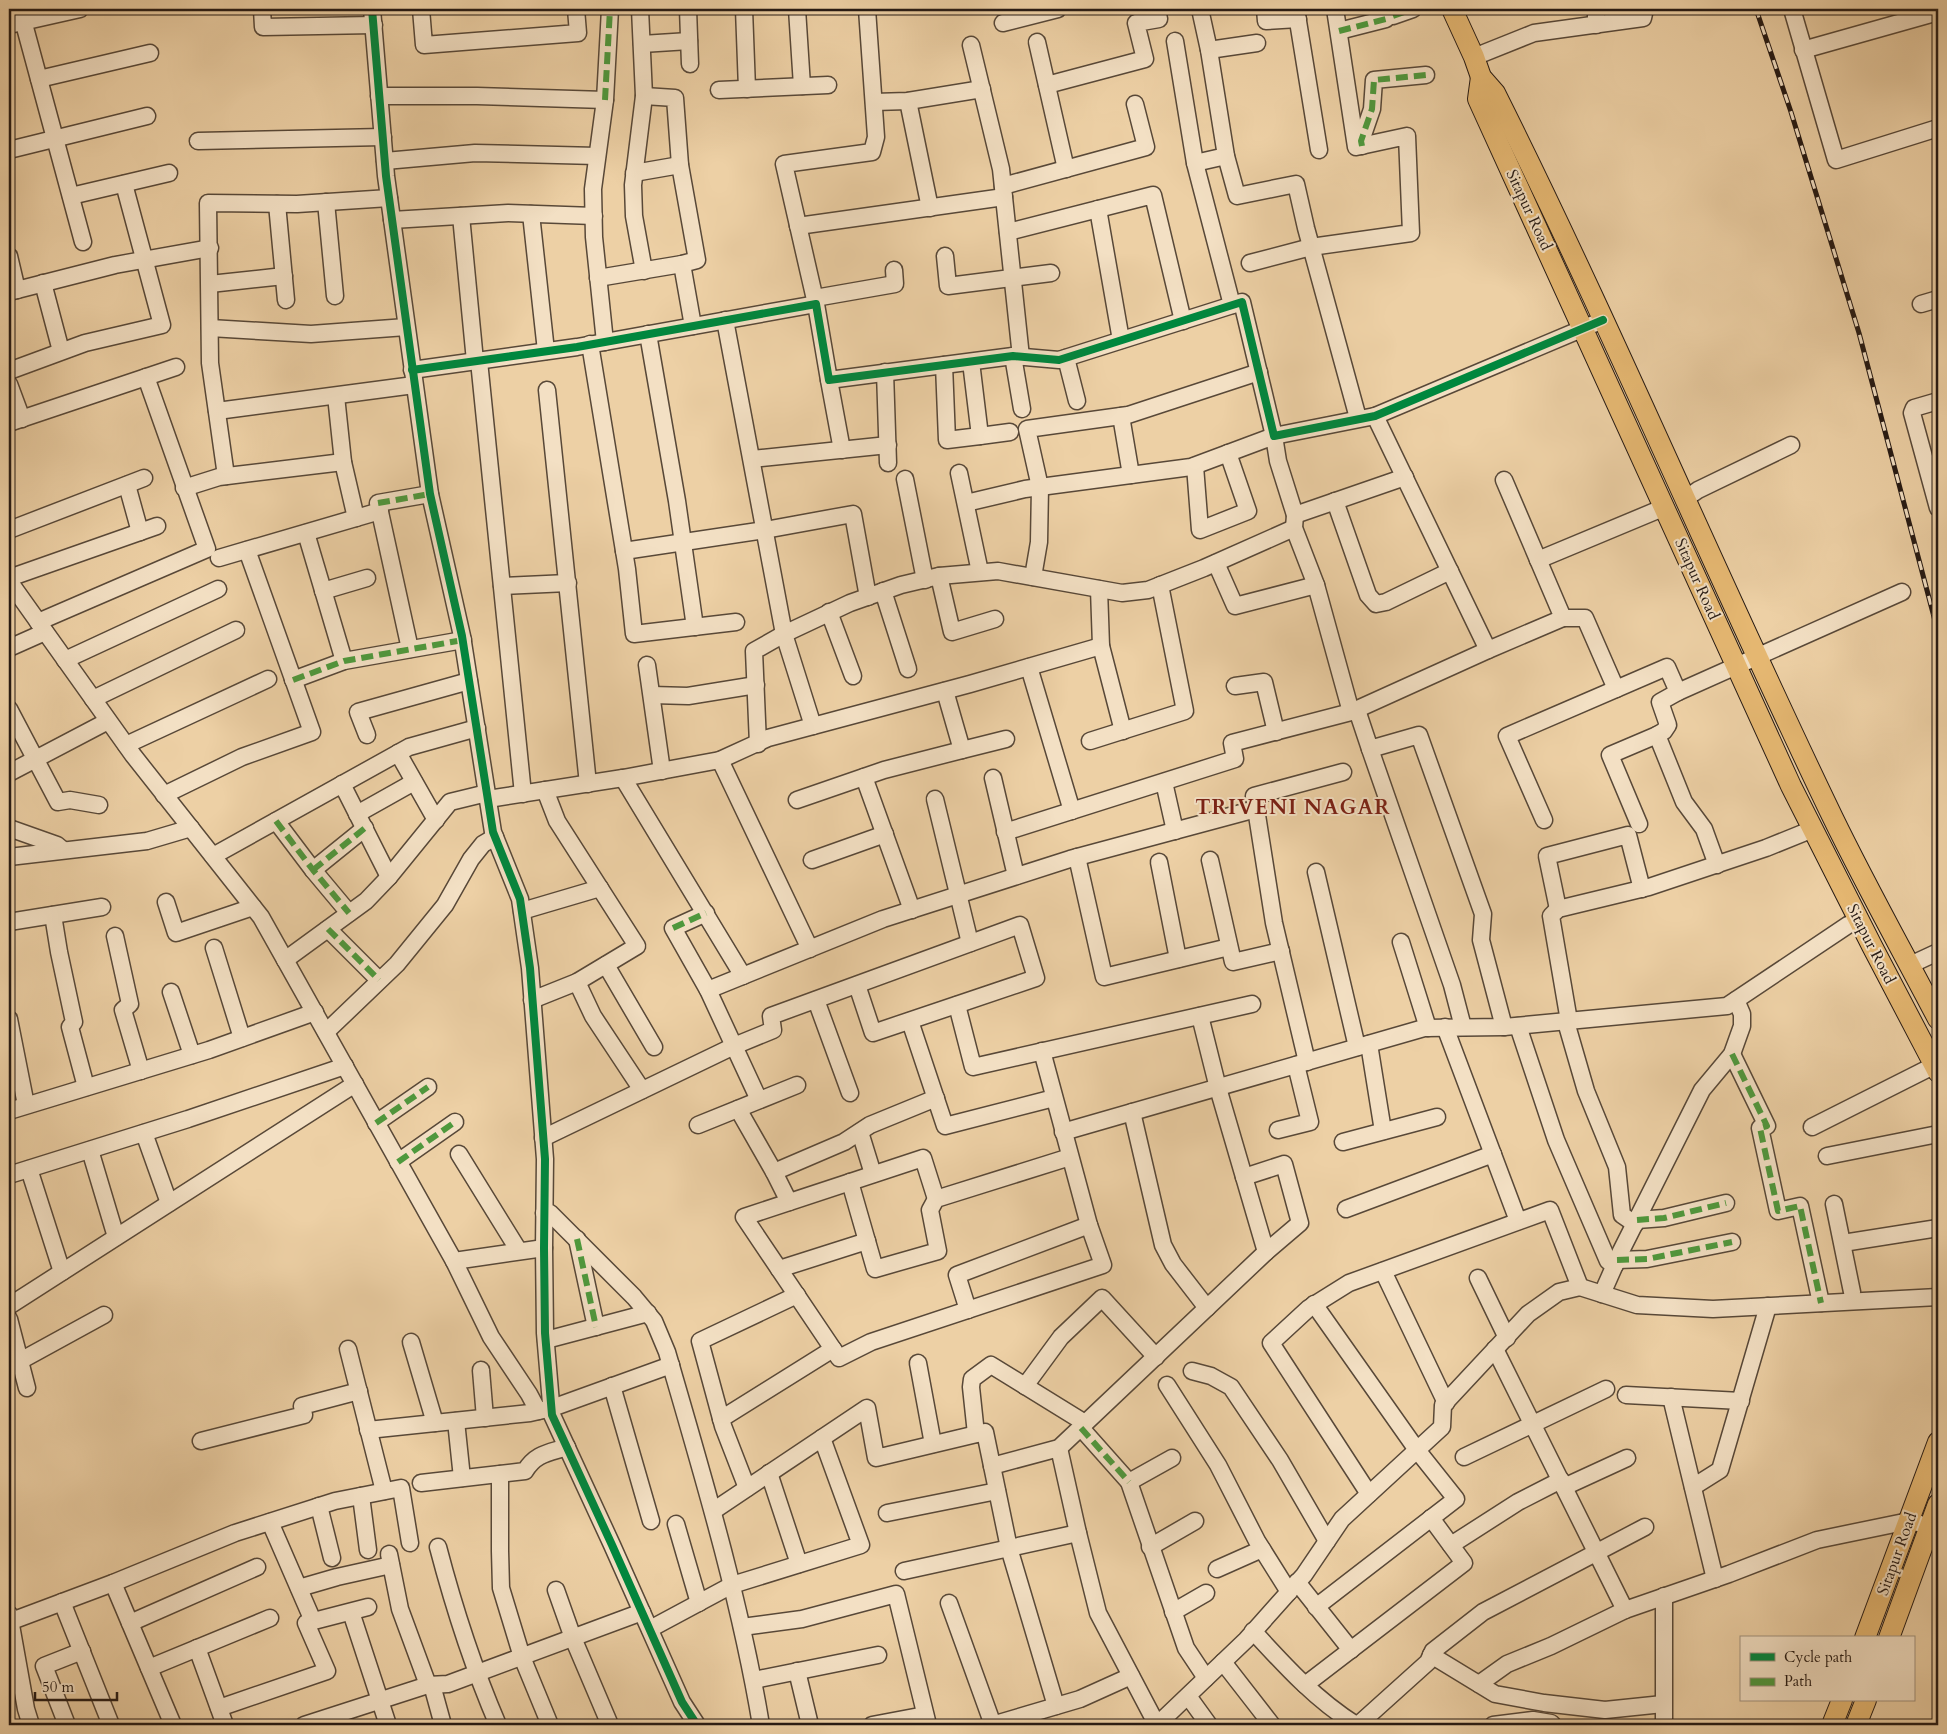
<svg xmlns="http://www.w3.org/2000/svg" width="1947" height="1734" font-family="Cardo,serif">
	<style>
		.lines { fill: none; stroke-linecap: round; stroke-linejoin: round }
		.minor-casing { stroke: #584838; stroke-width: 19 }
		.major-casing { stroke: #261a14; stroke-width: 22 }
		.minor { stroke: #f3e0c4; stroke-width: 16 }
		.major { stroke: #e6b872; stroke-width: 20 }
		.rail-casing { stroke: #261a14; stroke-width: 5 }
		.rail { stroke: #f3e0c4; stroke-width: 3; stroke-dasharray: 9; stroke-linecap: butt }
		.quiet { stroke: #4e993d; stroke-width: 6; stroke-dasharray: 12 6; stroke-linecap: butt }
		.cycleway-casing { stroke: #f3e0c4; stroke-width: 11 }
		.cycleway { stroke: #00873e; stroke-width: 8 }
		.labels { text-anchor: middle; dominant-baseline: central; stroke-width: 4; stroke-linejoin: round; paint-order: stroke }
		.street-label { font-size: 16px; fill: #261a14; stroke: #f3e0c4 }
		.district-label { font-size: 21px; font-weight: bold; letter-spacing: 1px; fill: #7a1f14; stroke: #f3e0c4 }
	</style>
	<rect width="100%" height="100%" fill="#edd0a5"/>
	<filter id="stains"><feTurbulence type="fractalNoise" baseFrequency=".004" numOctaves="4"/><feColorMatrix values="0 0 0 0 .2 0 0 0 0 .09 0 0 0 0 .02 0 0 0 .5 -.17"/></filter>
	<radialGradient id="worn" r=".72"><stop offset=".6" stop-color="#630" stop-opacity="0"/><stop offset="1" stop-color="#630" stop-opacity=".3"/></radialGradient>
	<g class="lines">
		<g class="minor-casing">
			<g id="minor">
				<path d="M20 9 83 242"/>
				<path d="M262 9 263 27 374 25"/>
				<path d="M372 9 386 176 430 494 462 636 493 832 520 899 530 968 545 1159 544 1248 545 1333 552 1415 612 1545 682 1702 697 1725"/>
				<path d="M421 9 424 45 578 33 576 9"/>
				<path d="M640 9 644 96 633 185 634 216 644 271"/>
				<path d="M688 9 690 64"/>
				<path d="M744 9 747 89"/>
				<path d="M797 9 802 86"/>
				<path d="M1200 9 1209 50 1226 156 1237 196 1296 184 1306 228 1358 418"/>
				<path d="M1265 9 1266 21 1298 19"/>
				<path d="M1296 9 1319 150"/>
				<path d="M1792 9 1836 160 1938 128"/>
				<path d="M1393 16 1413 9"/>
				<path d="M1003 23 1058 9"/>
				<path d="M9 25 80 9"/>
				<path d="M1596 25V9"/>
				<path d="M1339 31 1386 19"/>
				<path d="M1175 41 1195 163 1232 305"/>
				<path d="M1037 42 1066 169"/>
				<path d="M642 44 689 41"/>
				<path d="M971 45 1001 169 1021 357"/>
				<path d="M1209 50 1257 43"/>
				<path d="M1803 50 1938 12"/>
				<path d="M1474 57 1534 33 1643 18 1645 9"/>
				<path d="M39 79 150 53"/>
				<path d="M1047 85 1145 59 1136 23 1159 19 1157 9"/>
				<path d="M719 90 828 85"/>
				<path d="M379 96H477L605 100"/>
				<path d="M908 101 930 208"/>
				<path d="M874 102 908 101 982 89"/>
				<path d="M198 141 383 137"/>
				<path d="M1362 146 1361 141 1372 109 1374 80 1426 75"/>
				<path d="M9 150 147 116"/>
				<path d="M385 161 475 153 597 156"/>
				<path d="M1195 163 1226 156"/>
				<path d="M634 173 680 165"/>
				<path d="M1003 186 1146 147 1135 104"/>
				<path d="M71 196 169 173"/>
				<path d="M326 202 335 296"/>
				<path d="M277 204 286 300"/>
				<path d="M1098 209 1121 340"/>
				<path d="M531 214 546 351"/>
				<path d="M461 216 475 361"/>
				<path d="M392 220 508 213 594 216"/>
				<path d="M798 226 1004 197"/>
				<path d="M1008 232 1153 195 1183 321"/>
				<path d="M9 256 17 290"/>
				<path d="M945 256 948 286 1051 273"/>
				<path d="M1250 263 1311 247 1411 233 1407 136 1356 147 1335 9"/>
				<path d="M682 264 693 326"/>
				<path d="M598 278 682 264 697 260 680 165 675 98 644 96"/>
				<path d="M43 283 61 351"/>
				<path d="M210 284 284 276"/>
				<path d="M9 292 115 265 210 248"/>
				<path d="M815 298 895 284 894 270"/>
				<path d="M816 304 784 164 872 152 876 137 867 9"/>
				<path d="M1921 304 1938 299"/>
				<path d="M725 320 784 634 813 726"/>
				<path d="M210 328 311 334 406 327"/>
				<path d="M648 334 677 501 695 627"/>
				<path d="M605 342 594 237 593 189 605 100 610 9"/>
				<path d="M590 344 627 569 634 634 736 622"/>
				<path d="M1013 356 1022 409"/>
				<path d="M1066 358 1077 401"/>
				<path d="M479 361 523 794"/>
				<path d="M944 365 947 440 980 436 971 362"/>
				<path d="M412 370 577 347 816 304 829 380 1013 356 1059 360 1242 302 1274 436 1375 416 1603 320"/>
				<path d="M9 371 85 343 162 325 124 184"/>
				<path d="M885 372 888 463"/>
				<path d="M829 380 842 450"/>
				<path d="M9 384 22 419"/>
				<path d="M547 390 588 784"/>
				<path d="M336 396 343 462 356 518"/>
				<path d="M1938 401 1914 408 1912 413 1938 508"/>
				<path d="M217 411 414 385"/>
				<path d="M1121 416 1131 475"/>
				<path d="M1375 416 1488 650"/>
				<path d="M9 423 176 367"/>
				<path d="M980 436 1010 432"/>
				<path d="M752 459 888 445"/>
				<path d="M1195 466 1200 530 1248 511 1228 453"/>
				<path d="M959 473 980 572"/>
				<path d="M226 476 210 363 208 203 297 204 389 198"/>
				<path d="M905 479 925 580"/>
				<path d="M127 485 140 532"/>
				<path d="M184 488 219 477 343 462"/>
				<path d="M1685 499 1698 490 1791 445"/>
				<path d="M1335 501 1368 595 1376 604 1386 602 1450 571"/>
				<path d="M966 503 1025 489 1191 467 1274 436 1278 461 1295 515 1294 528 1316 585 1351 712"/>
				<path d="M1295 515 1405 477"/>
				<path d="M9 530 144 478"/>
				<path d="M306 533 344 661"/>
				<path d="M624 551 765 530 853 514 868 597"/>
				<path d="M219 558 380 511"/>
				<path d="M1538 560 1665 507"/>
				<path d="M1216 563 1235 606 1316 585"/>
				<path d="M939 576 952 632 995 619"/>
				<path d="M1033 577 1039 542 1040 487 1027 429 1128 415 1259 372"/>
				<path d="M9 578 157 526"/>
				<path d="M9 581 133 755 261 917 454 1261 544 1248"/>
				<path d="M502 586 568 583"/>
				<path d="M1099 589 1101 646 1123 731"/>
				<path d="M323 591 367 578"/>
				<path d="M883 591 908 669"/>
				<path d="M829 612 853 676"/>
				<path d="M1563 618H1585L1616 689"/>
				<path d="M38 622 207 549 146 377"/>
				<path d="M9 648 45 632"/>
				<path d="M410 649 378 503 430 494"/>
				<path d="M65 660 218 589"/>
				<path d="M647 665 662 771"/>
				<path d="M1029 667 1072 811"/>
				<path d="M293 680 344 661 463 640"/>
				<path d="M1235 686 1264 682 1276 732"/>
				<path d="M652 695 688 696 756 685"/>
				<path d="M93 699 236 630"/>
				<path d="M9 709 58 802 70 800 99 805"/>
				<path d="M1357 710 1370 749 1419 735 1483 914 1481 940 1504 1027"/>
				<path d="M367 735 358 712 469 681"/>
				<path d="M1657 735 1664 731 1668 725 1660 702 1678 692"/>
				<path d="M1090 741 1185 711 1160 585"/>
				<path d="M758 744 754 651 784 634 850 603 901 585 939 576 998 571 1122 593 1148 590 1204 568 1294 528"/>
				<path d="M126 745 268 679"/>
				<path d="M1370 749 1452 985 1463 1027"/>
				<path d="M962 750 1006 739"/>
				<path d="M398 753 436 820"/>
				<path d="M720 760 810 949"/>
				<path d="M9 773 108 721"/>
				<path d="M864 777 912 910"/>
				<path d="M623 778 743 976"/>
				<path d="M993 778 1016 876"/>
				<path d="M1164 782 1175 831"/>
				<path d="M342 784 389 877"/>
				<path d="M164 795 242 757 312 732 247 550"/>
				<path d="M488 799 623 778 720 760 768 738 970 684 1101 646"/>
				<path d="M935 799 970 943"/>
				<path d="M797 800 884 770 962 750 945 691"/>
				<path d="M357 814 414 782"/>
				<path d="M1544 820 1507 736 1667 667 1678 692 1902 592"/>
				<path d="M276 821 313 870 349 913"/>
				<path d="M1639 824 1610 755 1657 735 1684 802 1704 829 1717 865"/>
				<path d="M9 828 57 845 63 850"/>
				<path d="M1005 832 1235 759 1232 743 1351 712 1488 650 1563 618 1504 480"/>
				<path d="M213 856 409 747 477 728"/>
				<path d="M9 857 147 841 191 828"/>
				<path d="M1077 857 1104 977 1229 947"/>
				<path d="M812 860 885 834"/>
				<path d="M1210 860 1233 962 1281 951"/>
				<path d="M1159 862 1178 959"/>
				<path d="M313 870 365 828"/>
				<path d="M1316 872 1357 1047"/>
				<path d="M166 902 176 933 253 907"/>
				<path d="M1558 909 1547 856 1628 835 1642 889"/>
				<path d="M522 911 600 888"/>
				<path d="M706 913 673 928 708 990 759 1100"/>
				<path d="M53 915 59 952 74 1022 70 1027 86 1087"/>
				<path d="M9 922 102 907"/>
				<path d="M328 929 379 980"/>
				<path d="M115 936 130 1004 123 1010 141 1071"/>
				<path d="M1401 942 1428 1028"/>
				<path d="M214 948 242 1038"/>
				<path d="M285 960 366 901 389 877 450 802 487 793"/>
				<path d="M606 965 654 1047"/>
				<path d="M1910 965 1938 952"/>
				<path d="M577 982 593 1016 642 1090"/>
				<path d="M708 990 883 919 1070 859 1256 809"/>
				<path d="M171 992 192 1055"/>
				<path d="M532 1000 577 982 637 946 557 821 545 790"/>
				<path d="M816 1000 850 1093"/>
				<path d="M957 1005 973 1067 1252 1004"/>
				<path d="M1200 1016 1218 1088 1266 1252"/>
				<path d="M9 1019 26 1105"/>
				<path d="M910 1021 945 1126 1054 1098"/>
				<path d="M1569 1021 1551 916 1558 909 1649 887 1766 848 1813 829"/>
				<path d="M1566 1022 1586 1091 1617 1167 1622 1215 1635 1224"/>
				<path d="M1518 1026 1556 1140 1608 1261 1615 1265"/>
				<path d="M1445 1027 1518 1221"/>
				<path d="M326 1032 397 964 445 905 471 859 483 844 495 837"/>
				<path d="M1369 1044 1383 1131"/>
				<path d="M1732 1054 1767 1126 1760 1128 1778 1211 1800 1206 1821 1303"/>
				<path d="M1307 1062 1274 923 1254 796 1343 772"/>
				<path d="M738 1109 774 1172 789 1202"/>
				<path d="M9 1111 209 1050 315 1012"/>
				<path d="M1132 1112 1163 1245 1173 1264 1207 1308"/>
				<path d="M376 1123 428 1087"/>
				<path d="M698 1125 797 1085"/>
				<path d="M1812 1127 1935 1065"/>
				<path d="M1278 1130 1310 1122 1296 1065"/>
				<path d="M860 1132 873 1174"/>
				<path d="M1063 1132 1424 1028 1504 1027 1727 1006 1848 925 1859 920"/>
				<path d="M144 1133 169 1203"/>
				<path d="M543 1138 734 1046 773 1030 771 1016 1020 925 1036 978 873 1033 857 985"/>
				<path d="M1343 1142 1437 1117"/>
				<path d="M90 1150 116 1237"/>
				<path d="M459 1154 519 1251"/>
				<path d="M1827 1156 1938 1134"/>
				<path d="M398 1162 455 1122"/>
				<path d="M29 1169 62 1272"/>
				<path d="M774 1172 844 1142 870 1125 936 1098"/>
				<path d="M9 1175 188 1119 345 1066"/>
				<path d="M850 1182 875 1269 938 1251 930 1210 936 1199 1070 1157"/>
				<path d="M936 1199 923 1158 744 1217 839 1358 871 1342 1103 1265 1089 1225 1042 1051"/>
				<path d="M1834 1204 1852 1292"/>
				<path d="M1346 1209 1493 1154"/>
				<path d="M544 1213H550L634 1297 654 1321 667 1352C703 1476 740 1599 761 1725"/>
				<path d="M1637 1220 1664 1218 1726 1203"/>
				<path d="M577 1239 596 1327"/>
				<path d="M1843 1243 1938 1228"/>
				<path d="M1617 1260 1647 1259 1732 1242"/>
				<path d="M454 1261 491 1337 529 1394 538 1411"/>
				<path d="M779 1269 867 1241"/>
				<path d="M1383 1271 1446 1403"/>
				<path d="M1478 1278 1507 1338"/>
				<path d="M1602 1294 1621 1251 1702 1090 1732 1054 1742 1026V1014L1736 1000"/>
				<path d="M1314 1304 1417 1450 1456 1499 1316 1607"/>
				<path d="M9 1306 355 1084"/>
				<path d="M968 1310 957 1275 1089 1225"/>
				<path d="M9 1319 27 1388"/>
				<path d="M546 1340 648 1313"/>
				<path d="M411 1342 435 1423"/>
				<path d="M348 1349 384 1491"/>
				<path d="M1495 1349 1625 1610"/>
				<path d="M20 1361 104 1315"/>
				<path d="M918 1363 933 1444"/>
				<path d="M481 1370 485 1418"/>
				<path d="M1192 1371 1211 1376 1231 1387 1280 1460 1327 1541"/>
				<path d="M1167 1385 1218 1465 1257 1541 1289 1592"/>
				<path d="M612 1386 651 1521"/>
				<path d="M1025 1386 1061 1337 1102 1298 1156 1357"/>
				<path d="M1626 1395 1741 1401"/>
				<path d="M1671 1397 1715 1579"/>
				<path d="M721 1419 833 1349"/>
				<path d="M456 1421 462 1478"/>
				<path d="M1081 1428 1129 1482 1186 1648 1206 1678"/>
				<path d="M368 1430 530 1413 552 1408 671 1365"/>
				<path d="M976 1434 971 1387 972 1379 991 1365 1085 1423"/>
				<path d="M201 1441 304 1415 302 1406 359 1391"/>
				<path d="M1059 1448 1078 1533 1098 1613 1157 1725 1246 1640 1304 1575 1342 1519 1442 1427 1443 1405 1528 1314 1559 1292 1580 1287 1637 1305 1713 1309 1938 1297"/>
				<path d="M1464 1457 1606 1389"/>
				<path d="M992 1466 1059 1448 1266 1252 1300 1223 1284 1164 1244 1177"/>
				<path d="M769 1473 799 1564"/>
				<path d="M500 1474V1551L501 1588 522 1657 550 1725"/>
				<path d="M1129 1482 1172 1458"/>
				<path d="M421 1483 525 1471C536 1453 549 1453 567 1447"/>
				<path d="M1564 1487 1627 1458"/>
				<path d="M1693 1487 1720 1470 1768 1306"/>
				<path d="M747 1488 723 1426 700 1341 797 1295"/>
				<path d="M1369 1494 1271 1343 1309 1308 1349 1283 1550 1210 1580 1287"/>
				<path d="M361 1496 368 1550"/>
				<path d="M319 1506 332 1558"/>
				<path d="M713 1511 867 1408 876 1458 985 1432 1009 1548 1056 1706"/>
				<path d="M887 1513 997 1491"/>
				<path d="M270 1522 313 1621"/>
				<path d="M676 1524 699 1603"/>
				<path d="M1451 1545 1518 1502 1561 1480"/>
				<path d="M438 1547C454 1608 473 1667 498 1725"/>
				<path d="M1150 1547 1195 1521"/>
				<path d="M389 1554 400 1609 428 1685"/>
				<path d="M1217 1569 1262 1549"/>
				<path d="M904 1571 1078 1533"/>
				<path d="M1297 1582 1351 1650"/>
				<path d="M113 1583 173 1725"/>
				<path d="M299 1588 337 1577 391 1565"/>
				<path d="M556 1590 573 1638 610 1725"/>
				<path d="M62 1602 111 1725"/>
				<path d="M949 1603 993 1725"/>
				<path d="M351 1612 388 1725"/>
				<path d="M1173 1612 1206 1593"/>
				<path d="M9 1614 26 1709 31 1725"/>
				<path d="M9 1622 113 1583 235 1533 335 1501 401 1488 410 1543"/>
				<path d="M130 1623 257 1567"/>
				<path d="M742 1627 802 1619 896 1594 928 1725"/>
				<path d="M650 1629 732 1585 861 1545 822 1438"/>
				<path d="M1253 1631C1285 1666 1316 1700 1356 1725"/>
				<path d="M197 1648 225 1725"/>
				<path d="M1431 1655 1495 1694 1544 1703 1605 1710 1663 1704"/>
				<path d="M1223 1662 1272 1725"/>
				<path d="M149 1668 270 1618"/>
				<path d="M797 1671 810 1725"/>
				<path d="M754 1680 878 1655"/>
				<path d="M1479 1684 1507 1664 1551 1646 1625 1610 1729 1574 1817 1540 1909 1521 1918 1523"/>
				<path d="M432 1685 443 1725"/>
				<path d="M1305 1685 1464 1563 1431 1518"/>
				<path d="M1188 1696 1209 1725"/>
				<path d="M219 1708 327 1671 306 1623 368 1607"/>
				<path d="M67 1725 44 1666 82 1651"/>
				<path d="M304 1725 428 1685 448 1684 642 1612"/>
				<path d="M872 1725 925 1715"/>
				<path d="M992 1725 1080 1699 1131 1676"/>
				<path d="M1358 1725 1428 1662 1433 1651 1483 1612 1645 1527"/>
				<path d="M1493 1725 1533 1720 1551 1723 1553 1725"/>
				<path d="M1664 1725V1596"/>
			</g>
		</g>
		<g class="major-casing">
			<g id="major">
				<path d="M1452 9 1474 57 1481 77 1495 93C1614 331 1717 578 1833 818 1866 886 1903 952 1938 1019"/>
				<path d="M1481 77 1478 99 1791 786 1872 946 1938 1072"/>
				<path d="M1865 1638 1938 1442"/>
				<path d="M1889 1638 1938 1504"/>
				<path d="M1832 1725 1842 1700"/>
				<path d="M1856 1725 1866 1700"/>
			</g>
		</g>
		<use href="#minor" class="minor"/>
		<use href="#major" class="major"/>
		<g class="rail-casing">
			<path id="rail" d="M1756 9 1791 112 1859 333 1938 632"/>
		</g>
		<use href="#rail" class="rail"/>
		<g class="quiet">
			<path d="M1393 16 1413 9"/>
			<path d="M1339 31 1386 19"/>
			<path d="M605 100 610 9"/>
			<path d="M1362 146 1361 141 1372 109 1374 80 1426 75"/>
			<path d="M378 503 430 494"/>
			<path d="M293 680 344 661 463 640"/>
			<path d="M276 821 313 870 349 913"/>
			<path d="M313 870 365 828"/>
			<path d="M673 928 706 913"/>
			<path d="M328 929 379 980"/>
			<path d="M1732 1054 1767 1126 1760 1128 1778 1211 1800 1206 1821 1303"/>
			<path d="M376 1123 428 1087"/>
			<path d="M398 1162 455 1122"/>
			<path d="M1637 1220 1664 1218 1726 1203"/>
			<path d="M577 1239 596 1327"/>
			<path d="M1617 1260 1647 1259 1732 1242"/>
			<path d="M1081 1428 1129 1482"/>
		</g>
		<g class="cycleway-casing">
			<g id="cycleway">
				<path d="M372 9 386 176 430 494 462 636 493 832 520 899 530 968 545 1159 544 1248 545 1333 552 1415 612 1545 682 1702 697 1725"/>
				<path d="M412 370 577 347 816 304 829 380 1013 356 1059 360 1242 302 1274 436 1375 416 1603 320"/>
			</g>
		</g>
		<use href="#cycleway" class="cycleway"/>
	</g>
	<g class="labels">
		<g class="street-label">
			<text transform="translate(1529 210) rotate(65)">Sitapur Road</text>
			<text transform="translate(1697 579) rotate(66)">Sitapur Road</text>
			<text transform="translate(1871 944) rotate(63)">Sitapur Road</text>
			<text transform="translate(1897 1554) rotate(-70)">Sitapur Road</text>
		</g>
		<g class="district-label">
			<text x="1293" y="807">TRIVENI NAGAR</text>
		</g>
	</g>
	<rect width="1947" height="1734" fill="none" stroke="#edd0a5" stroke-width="30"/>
	<rect x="10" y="10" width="1927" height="1714" fill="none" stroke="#261a14" stroke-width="2.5"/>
	<rect x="15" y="15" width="1917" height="1704" fill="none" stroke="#261a14"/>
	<rect x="1740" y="1636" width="175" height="65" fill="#f3e0c4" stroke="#a1917e"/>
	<rect x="1750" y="1653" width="25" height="8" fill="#00873e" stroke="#a1917e"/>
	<text x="1784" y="1662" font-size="15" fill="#261a14">Cycle path</text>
	<rect x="1750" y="1678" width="25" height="8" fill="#4e993d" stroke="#a1917e"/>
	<text x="1784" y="1686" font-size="15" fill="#261a14">Path</text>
	<path d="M35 1692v8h82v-8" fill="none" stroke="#261a14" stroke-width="2.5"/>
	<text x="42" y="1692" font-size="15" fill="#261a14" stroke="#f3e0c4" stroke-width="4" paint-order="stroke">50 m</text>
	<rect width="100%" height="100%" filter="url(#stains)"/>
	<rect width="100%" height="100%" fill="url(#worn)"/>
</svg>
